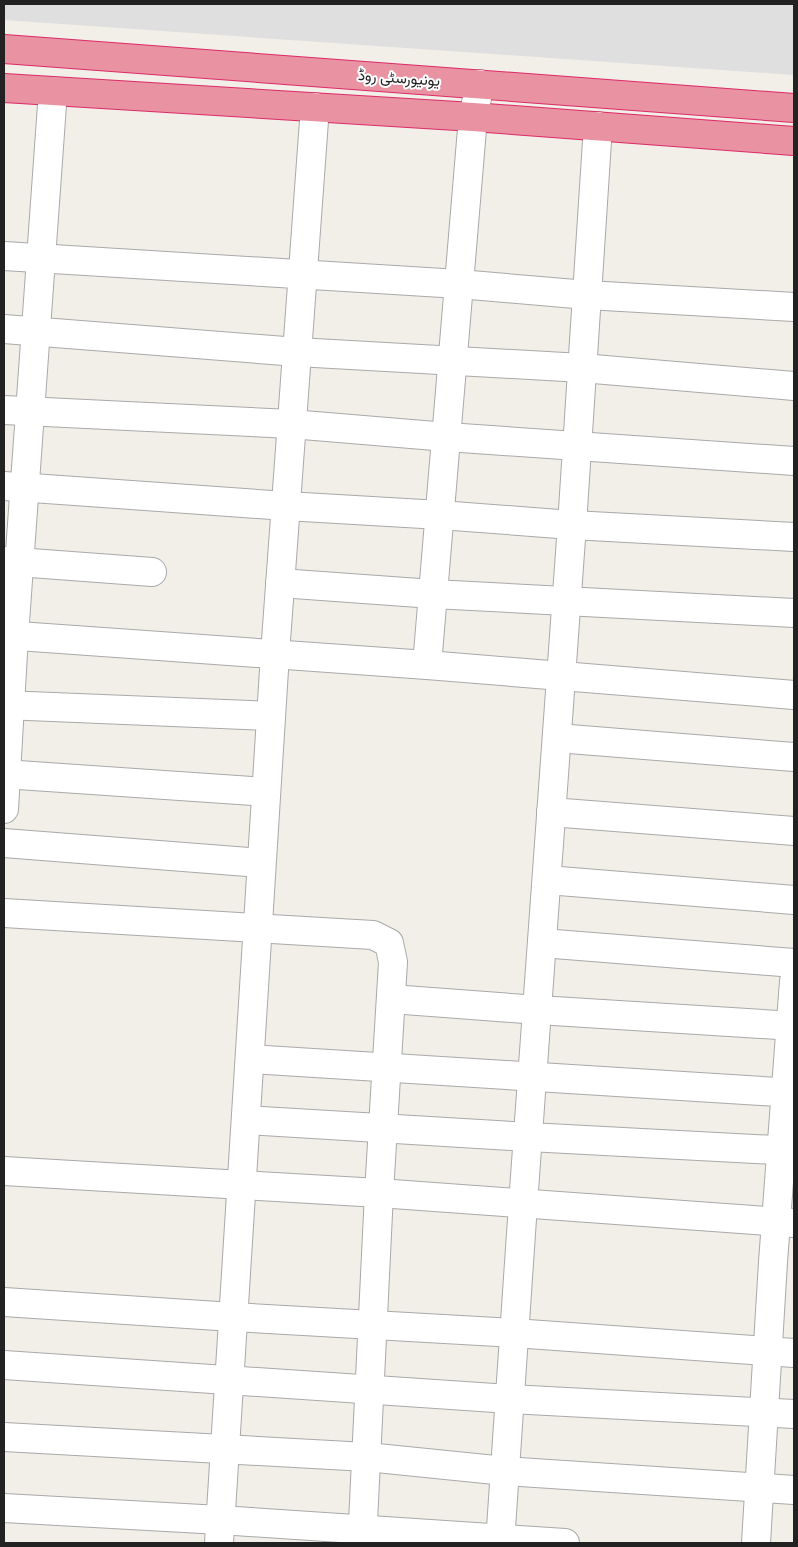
<svg xmlns="http://www.w3.org/2000/svg" width="798" height="1547" font-family="Karla,Vazirmatn,sans-serif">
	<style>
		.residential { fill: #e0dfdf }
		.lines { fill: none; stroke-linecap: round; stroke-linejoin: round }
		.minor-casing { stroke: #a9a9a9; stroke-width: 30 }
		.highway-casing { stroke: #dc2a67; stroke-width: 30 }
		.minor { stroke: #fff; stroke-width: 28 }
		.highway { stroke: #e892a2; stroke-width: 28 }
		.labels { text-anchor: middle; dominant-baseline: central; stroke-width: 4; stroke-linejoin: round; paint-order: stroke }
		.street-label { font-size: 15px; fill: #222; stroke: #fff }
	</style>
	<rect width="100%" height="100%" fill="#f2efe9"/>
	<path class="residential" d="M4 4H794V75L4 20Z"/>
	<g class="lines">
		<g class="minor-casing">
			<g id="minor">
				<path d="M4 256 459 284 587 295 794 307"/>
				<path d="M4 329 297 352 582 368 794 386"/>
				<path d="M4 410 291 424 447 437 794 461"/>
				<path d="M4 486 286 506 440 515 572 525 794 537"/>
				<path d="M4 561 152 572"/>
				<path d="M280 583 433 594 794 613"/>
				<path d="M4 635 427 665 794 695"/>
				<path d="M427 665 473 117 480 84"/>
				<path d="M4 705 271 716"/>
				<path d="M557 738 794 757"/>
				<path d="M4 774 266 792"/>
				<path d="M4 809 14 636 53 91"/>
				<path d="M551 812 794 831"/>
				<path d="M4 843 261 863"/>
				<path d="M547 880 794 900"/>
				<path d="M4 913 373 935 389 943 393 962 379 1193 362 1543"/>
				<path d="M542 943 794 963"/>
				<path d="M391 999 538 1010 794 1026"/>
				<path d="M250 1059 794 1093"/>
				<path d="M246 1120 529 1137 794 1151"/>
				<path d="M4 1171 379 1193 794 1223"/>
				<path d="M4 1302 233 1317 514 1333 794 1353"/>
				<path d="M4 1365 510 1399 794 1414"/>
				<path d="M4 1437 367 1457 505 1471 794 1490"/>
				<path d="M4 1508 220 1520 565 1543"/>
				<path d="M219 1543 275 654 315 107"/>
				<path d="M500 1543 523 1204 572 525 598 126"/>
				<path d="M756 1543 773 1262 794 981"/>
			</g>
		</g>
		<g class="highway-casing">
			<g id="highway">
				<path d="M4 49 794 108"/>
				<path d="M4 88 473 117 794 141"/>
			</g>
		</g>
		<use href="#minor" class="minor"/>
		<use href="#highway" class="highway"/>
	</g>
	<g class="labels">
		<g class="street-label">
			<text transform="translate(399 78) rotate(4)">یونیورسٹی روڈ</text>
		</g>
	</g>
	<rect width="798" height="1547" fill="none" stroke="#222222" stroke-width="10"/>
</svg>
